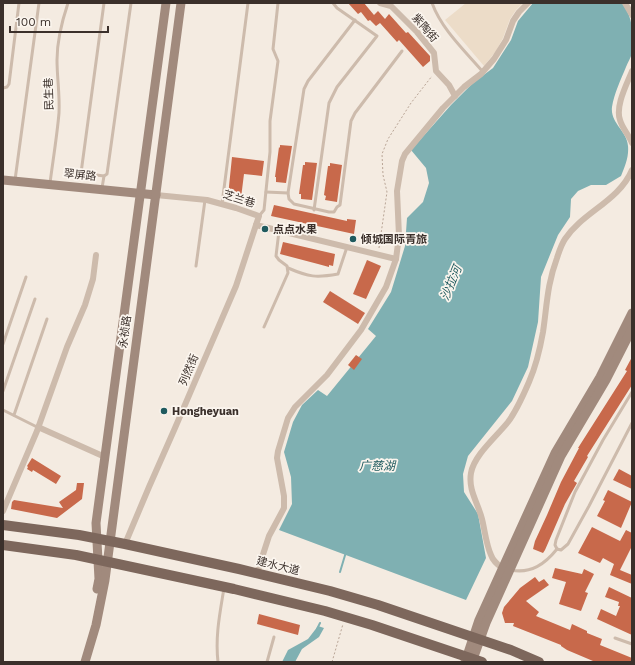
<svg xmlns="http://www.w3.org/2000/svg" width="635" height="665" font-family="'Work Sans','Noto Sans SC',sans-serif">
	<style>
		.plaza { fill: #ecdcc8 }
		.water { fill: #7fb0b2 }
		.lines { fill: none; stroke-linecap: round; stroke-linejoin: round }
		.stream { stroke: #7fb0b2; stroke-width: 2 }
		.building { fill: #c8694b }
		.path { stroke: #b9a596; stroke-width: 1; stroke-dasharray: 2 2; stroke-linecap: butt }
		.lane { stroke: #cdbbac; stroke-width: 3 }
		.street { stroke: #cdbbac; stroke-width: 6 }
		.secondary { stroke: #a18a7d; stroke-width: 9 }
		.primary { stroke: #7d675c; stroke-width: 10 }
		.poi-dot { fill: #1f5a5e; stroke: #fbf5ee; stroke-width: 1.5 }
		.labels { text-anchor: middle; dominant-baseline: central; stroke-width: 3.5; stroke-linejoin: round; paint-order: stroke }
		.street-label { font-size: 11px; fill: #3b302b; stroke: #fbf5ee }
		.poi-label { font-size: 11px; font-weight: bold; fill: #3b302b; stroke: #fbf5ee; text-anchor: start }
		.water-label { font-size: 12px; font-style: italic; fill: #1f5a5e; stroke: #fbf5ee }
	</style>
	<rect width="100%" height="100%" fill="#f4ebe1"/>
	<path class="plaza" d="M466 3H523L516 10 510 19 503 38 496 51 484 66 445 20Z"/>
	<g class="water">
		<path d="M533 3H622C632 14 635 38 632 53 631 57 628 62 626 67 621 79 614 94 612 107 610 123 627 131 628 146 629 157 625 166 621 176L606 185H591L578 191 571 199 570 217 558 235 541 277 538 322 528 367 512 401 468 456 463 474 464 492 478 514 486 558 466 600 279 530 292 504 291 477 284 452 293 422 302 405 318 390 327 396 376 336 368 329 391 292 405 246 407 218 423 202 429 183 426 168 411 150 451 105 473 83 493 68 511 40 518 21Z"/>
		<path d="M318 626 324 628 319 637 302 649 295 662H282L288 650 308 639Z"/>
	</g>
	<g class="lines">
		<g class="stream">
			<path d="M340 572 346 552"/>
			<path d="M317 629 320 623"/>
		</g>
	</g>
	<g class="building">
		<path d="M348 3H364L374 15 378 11 385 19 389 14 406 33 408 32 430 56V61L423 67 399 40 397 42 380 23 376 26 370 20 368 21 361 12 358 14Z"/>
		<path d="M280 145 292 146 286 183 276 182V177H275L279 147 280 148Z"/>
		<path d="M232 157 264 161 262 176 244 174 241 198 228 196Z"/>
		<path d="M305 162 317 163 312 200 301 199V194H299L303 165H305Z"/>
		<path d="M330 163 342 165 337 202 325 200 326 196 324 195 328 166H330Z"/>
		<path d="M274 205 347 221V219L356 220 354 234 271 216Z"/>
		<path d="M283 242 335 254 333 266 329 265V267L318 264 280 254Z"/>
		<path d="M367 260 381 266 366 299 353 294Z"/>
		<path d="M330 291 365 313 358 324 323 302Z"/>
		<path d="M356 355 362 359 354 370 348 365Z"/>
		<path d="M632 357V385L587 456 588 457 574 481 577 483 565 504 545 550 543 553 533 549 535 541 547 515 561 482 579 448H578L627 371 625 370Z"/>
		<path d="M32 458 61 476 56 484 33 470 32 472 27 469 28 467 27 466Z"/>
		<path d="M619 469 632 476V489L613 480Z"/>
		<path d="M77 483H84L82 499 57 518 11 509 12 502 14 500 63 508 59 502 76 490Z"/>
		<path d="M608 490 632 502 621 528 597 516 605 501 603 500Z"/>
		<path d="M592 527 620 541 626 530 632 533V546L620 570 632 575V584L610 575 614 564 603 558 600 563 578 553Z"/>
		<path d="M555 568 582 574 584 569 594 574 585 592 588 593 581 611 559 604 566 582 552 578Z"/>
		<path d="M535 577 539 582 544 579 549 585 526 601 539 612 536 616 570 630 572 624 587 631V633L602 639 600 645 632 658V662H599L593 661 567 650 561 646V645L513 626 514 623H505L502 613 504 607 520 588Z"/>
		<path d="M609 587 632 598V635L597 619 601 609 616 616 620 606H618L619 602 605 597Z"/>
		<path d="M259 614 300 625 298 635 257 624Z"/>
	</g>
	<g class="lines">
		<g class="path">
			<path d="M379 248 387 192 383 175 382 154 388 139 411 103 432 76"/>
			<path d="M332 662 343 624"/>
		</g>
		<g class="lane">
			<path d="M104 3 81 173 104 176"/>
			<path d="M432 3C442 30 465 51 483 72"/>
			<path d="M355 20 308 81 304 89 288 193 289 199 294 204 329 212H334L337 207 340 205 351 121 355 113 402 51"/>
			<path d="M3 88 7 87 9 84 19 3"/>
			<path d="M15 180 39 3"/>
			<path d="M50 183C53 160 57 136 59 113 60 95 57 78 57 60 57 41 62 21 68 3"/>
			<path d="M102 188 104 176 107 174 131 3"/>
			<path d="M266 192 288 193"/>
			<path d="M222 204 248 3"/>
			<path d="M314 210 329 103 337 87 377 36 337 8 333 3"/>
			<path d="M259 216 264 210 270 152V121L278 61 273 49 278 3"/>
			<path d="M196 266 205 200"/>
			<path d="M288 268C309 277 316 278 338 274L347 247"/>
			<path d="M264 327 288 273 287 266 279 260 276 256 279 231"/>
			<path d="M3 344 26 277"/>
			<path d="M3 391 35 299"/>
			<path d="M3 410 37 427"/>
			<path d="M14 415 47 319"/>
			<path d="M557 549 555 545 556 540 575 492 603 440 632 392"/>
			<path d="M557 549 561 550 568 544 589 506 632 423"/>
			<path d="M511 570C531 574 545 564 557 549"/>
			<path d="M615 638 632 644"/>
			<path d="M218 662C215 636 220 613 224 588"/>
			<path d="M267 662 274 637"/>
		</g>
		<g class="street">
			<path d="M380 3 391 6 417 32 434 53 436 71 449 85 455 96"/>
			<path d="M625 3 632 15"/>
			<path d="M632 71C627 84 615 106 620 120 622 128 629 135 632 143"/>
			<path d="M156 195 207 200 236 208 259 216 256 225 396 259"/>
			<path d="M38 427 105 457"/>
			<path d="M3 511 37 431 67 347 85 305 93 279 96 255"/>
			<path d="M125 544 149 487 175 428 236 286 256 225"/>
			<path d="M502 568C497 564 493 561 491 555 486 544 485 531 482 519 478 503 468 490 471 473 474 455 497 436 508 422 517 410 523 396 529 382 536 366 540 349 543 332 547 305 547 285 557 258 559 252 561 245 565 239 583 212 619 201 632 170"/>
			<path d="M257 573 269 536 284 508V496L277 458 278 451 288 418 295 407 327 375 361 330 386 287 396 259 399 236 397 191 402 161 405 154 443 108 464 87 481 74 494 59 506 40 513 21 519 12 528 3"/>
		</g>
		<g class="secondary">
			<path d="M3 180 156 195"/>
			<path d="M97 589 99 579 96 523 166 3"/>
			<path d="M85 662 96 625 105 580 181 3"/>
			<path d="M465 662 479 620 555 453 600 377 632 313"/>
			<path d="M472 662 486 623 561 456 606 380 632 329"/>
		</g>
		<g class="primary">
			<path d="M3 525 79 535 125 544 239 569 330 591 378 605 511 650 539 662"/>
			<path d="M3 545 76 555 234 589 325 611 372 625 482 662"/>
		</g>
	</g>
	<g class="poi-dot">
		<circle cx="265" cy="229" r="4"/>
		<circle cx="353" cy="239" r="4"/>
		<circle cx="164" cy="411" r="4"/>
	</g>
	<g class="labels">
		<g class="street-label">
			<text transform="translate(425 28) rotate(49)">紫陶街</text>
			<text transform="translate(49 94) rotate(-92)">民生巷</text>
			<text transform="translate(80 175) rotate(6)">翠屏路</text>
			<text transform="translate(239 199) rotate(18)">芝兰巷</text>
			<text transform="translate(125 332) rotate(-82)">永祯路</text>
			<text transform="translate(189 370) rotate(-67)">列然街</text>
			<text transform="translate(278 566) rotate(14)">建水大道</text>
		</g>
		<g class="poi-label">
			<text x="273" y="229">点点水果</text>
			<text x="361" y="239">倾城国际青旅</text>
			<text x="172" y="411">Hongheyuan</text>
		</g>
		<g class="water-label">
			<text transform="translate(451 283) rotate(-67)">沙拉河</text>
			<text x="377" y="466">广慈湖</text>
		</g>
	</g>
	<rect width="635" height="665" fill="none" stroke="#3b302b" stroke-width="8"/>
	<path d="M10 26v6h98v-6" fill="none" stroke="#3b302b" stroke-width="2"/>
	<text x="16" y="26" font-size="12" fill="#3b302b" stroke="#fbf5ee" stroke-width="3" paint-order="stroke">100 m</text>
</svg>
